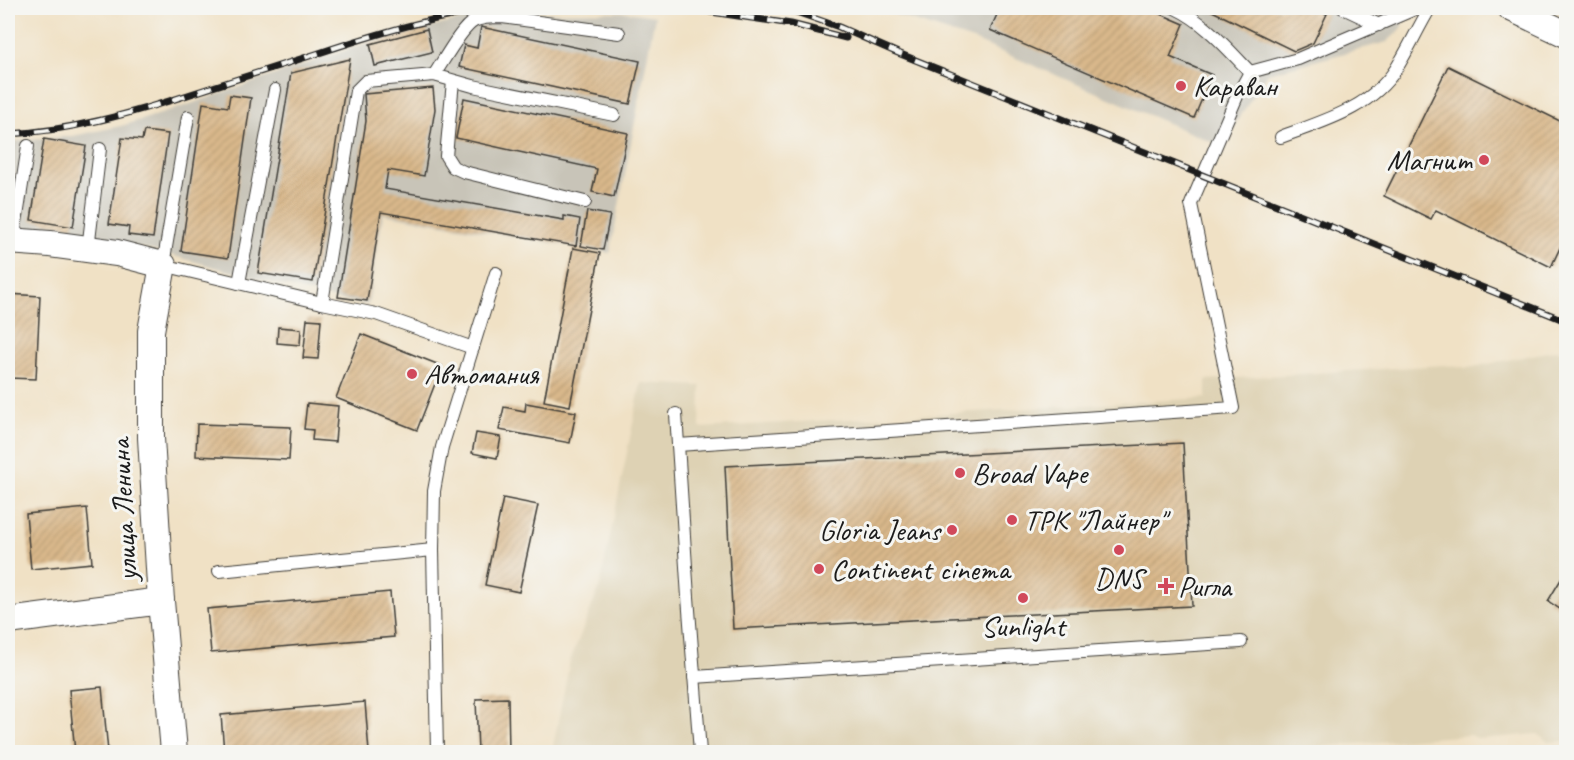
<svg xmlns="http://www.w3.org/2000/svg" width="1574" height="760" font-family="Caveat,sans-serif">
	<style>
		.built { fill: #ded2b4 }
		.industrial { fill: #c8c4b8 }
		.building { fill: url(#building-hatch) }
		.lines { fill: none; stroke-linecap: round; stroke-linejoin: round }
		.service-casing { stroke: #3c3a35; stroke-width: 14 }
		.minor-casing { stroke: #3c3a35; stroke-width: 28 }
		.service { stroke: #fff; stroke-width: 12 }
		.minor { stroke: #fff; stroke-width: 26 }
		.rail-casing { stroke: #1c1c1c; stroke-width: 7 }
		.rail { stroke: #f6f6f2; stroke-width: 4.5; stroke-dasharray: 14; stroke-linecap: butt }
		.poi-dot { fill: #d1495b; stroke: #f6f6f2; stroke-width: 2 }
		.labels { text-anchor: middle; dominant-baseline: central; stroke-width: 6; stroke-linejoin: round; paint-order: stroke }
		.poi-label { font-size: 30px; fill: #1c1c1c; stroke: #f6f6f2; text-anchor: start }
		.street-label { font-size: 30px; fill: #1c1c1c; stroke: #f6f6f2 }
	</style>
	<defs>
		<pattern id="building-hatch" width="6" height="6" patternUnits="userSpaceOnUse" patternTransform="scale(1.5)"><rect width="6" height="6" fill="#d9b88b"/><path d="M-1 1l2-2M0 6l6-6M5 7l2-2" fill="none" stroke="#ba9e77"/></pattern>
	</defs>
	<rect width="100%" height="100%" fill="#f6f6f2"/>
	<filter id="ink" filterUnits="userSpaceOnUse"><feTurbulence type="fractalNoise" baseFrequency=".0167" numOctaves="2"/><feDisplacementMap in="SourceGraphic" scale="12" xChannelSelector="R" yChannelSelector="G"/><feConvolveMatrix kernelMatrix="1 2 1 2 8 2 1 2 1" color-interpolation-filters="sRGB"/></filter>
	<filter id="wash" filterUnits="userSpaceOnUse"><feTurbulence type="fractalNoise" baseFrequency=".008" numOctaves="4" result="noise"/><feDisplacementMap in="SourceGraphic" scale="24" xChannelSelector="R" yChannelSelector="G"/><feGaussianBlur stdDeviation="1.35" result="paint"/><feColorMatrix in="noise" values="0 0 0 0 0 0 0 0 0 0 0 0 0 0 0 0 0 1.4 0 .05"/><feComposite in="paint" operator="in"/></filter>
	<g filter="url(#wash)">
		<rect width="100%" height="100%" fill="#f0e1c5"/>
		<path class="built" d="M1557 350 1566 356V741L1548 742 1538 734 1480 739 1470 735 1254 752H552L570 661 600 586 641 383 701 386 700 428 1206 398V380L1444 365 1468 368Z"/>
		<g class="industrial">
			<path d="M875 8H1409L1402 28 1387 42 1268 73 1221 146 976 41Z"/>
			<path d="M626 12 655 16 610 253 383 214 368 305 334 299 144 248 8 228V142L73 136 121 126 167 112 367 43 472 17 514 13Z"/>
		</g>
		<g id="blocks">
			<g class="building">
				<path d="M1000 8H1147L1184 24 1170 57 1212 75 1194 118 990 30Z"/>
				<path d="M1206 8H1313L1327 14 1313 43 1294 51Z"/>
				<path d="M481 27 640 61 630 104 459 67 464 45 477 48Z"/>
				<path d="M427 29 432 52 375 66 370 44Z"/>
				<path d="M350 59 313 282 258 273 291 73Z"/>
				<path d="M1448 66 1566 124V235L1551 267 1436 210 1431 219 1384 196Z"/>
				<path d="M433 88 435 109 424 176 388 170 385 189 564 220V216L580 219 576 246 381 212 367 301 338 297 366 121 364 94Z"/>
				<path d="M230 95 251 98 228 258 181 251 203 103 228 107Z"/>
				<path d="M464 98 628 133 614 197 592 192 597 169 456 138Z"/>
				<path d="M144 131 168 134 153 238 128 235 129 227 109 224 122 138 142 140Z"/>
				<path d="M44 139 86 146 73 227 31 220Z"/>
				<path d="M587 211 610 215 603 250 581 246Z"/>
				<path d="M573 248 600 253 570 406 544 401Z"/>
				<path d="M8 294 40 296 36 379 8 378Z"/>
				<path d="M307 319 321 320 318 359 303 358Z"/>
				<path d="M278 327 301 329 300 345 277 343Z"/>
				<path d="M361 334 442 366 417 430 336 398Z"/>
				<path d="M307 403 338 406 335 442 312 440 313 430 304 429Z"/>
				<path d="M526 403 576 412 570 443 499 430 504 407 525 411Z"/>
				<path d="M197 424 291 427 289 460 196 456Z"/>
				<path d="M476 433 501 437 497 458 472 453Z"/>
				<path d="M1183 443 1192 606 733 629 725 466Z"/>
				<path d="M503 498 538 505 519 592 485 585Z"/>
				<path d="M87 508 92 563 31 569 26 514Z"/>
				<path d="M1566 571V613L1548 601Z"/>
				<path d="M390 592 394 637 211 653 207 609Z"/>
				<path d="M102 687 108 752H75L69 690Z"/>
				<path d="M508 698 509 752H478L476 699Z"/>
				<path d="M365 702 369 752H224L221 715Z"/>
			</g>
		</g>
	</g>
	<g filter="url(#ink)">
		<use href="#blocks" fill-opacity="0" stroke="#3c3a35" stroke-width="1.5"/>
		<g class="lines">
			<g class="service-casing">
				<g id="service">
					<path d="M1175 8C1205 22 1227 48 1250 72"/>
					<path d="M1343 8 1379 25"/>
					<path d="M434 75C443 62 461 28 474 21 482 17 493 17 502 17L619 33"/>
					<path d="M453 81 446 156 453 167 464 172 585 202"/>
					<path d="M188 117 163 265 322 303 376 314 473 348"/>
					<path d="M1281 137C1323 121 1370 109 1396 69 1408 50 1418 28 1430 8"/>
					<path d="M13 242 28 146"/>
					<path d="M88 249 100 149"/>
					<path d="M239 283 275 90"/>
					<path d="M322 303 356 91 366 81 434 75 473 86 614 115"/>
					<path d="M676 414 688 597 700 752"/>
					<path d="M678 445 1233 408 1191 204 1238 94 1250 72 1298 59 1417 8"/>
					<path d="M219 571 433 550"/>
					<path d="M694 677 1241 642"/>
					<path d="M437 752 433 550 434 491 442 447 496 273"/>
				</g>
			</g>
			<g class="minor-casing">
				<g id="minor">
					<path d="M1511 8 1566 34"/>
					<path d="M8 241 50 244 117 253 163 265 151 331V438L161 601 174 752"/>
					<path d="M8 621 161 601"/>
				</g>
			</g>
			<use href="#service" class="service"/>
			<use href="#minor" class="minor"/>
			<g class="rail-casing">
				<g id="rail">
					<path d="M685 8 791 24 846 38"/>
					<path d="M785 8 839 27 898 53 1566 321"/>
					<path d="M8 134C71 131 133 113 194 93 235 80 275 67 316 54 376 34 437 15 501 8"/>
				</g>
			</g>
			<use href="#rail" class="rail"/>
		</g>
	</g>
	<g class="poi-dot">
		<circle cx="1181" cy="86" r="6"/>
		<circle cx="1484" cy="160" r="6"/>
		<circle cx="412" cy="374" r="6"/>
		<circle cx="960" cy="473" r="6"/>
		<circle cx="1012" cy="520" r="6"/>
		<circle cx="952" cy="530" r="6"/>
		<circle cx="1119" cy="550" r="6"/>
		<circle cx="819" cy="569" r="6"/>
		<path d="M1163 577h6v6h6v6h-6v6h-6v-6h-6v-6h6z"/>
		<circle cx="1023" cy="598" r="6"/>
	</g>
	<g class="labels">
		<g class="poi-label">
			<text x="1193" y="86">Караван</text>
			<text x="1472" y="160" text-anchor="end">Магнит</text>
			<text x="424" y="374">Автомания</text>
			<text x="972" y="473">Broad Vape</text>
			<text x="1024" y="520">ТРК "Лайнер"</text>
			<text x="940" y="530" text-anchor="end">Gloria Jeans</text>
			<text x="831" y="569">Continent cinema</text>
			<text x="1119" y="578" text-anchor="middle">DNS</text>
			<text x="1178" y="586">Ригла</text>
			<text x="1023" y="626" text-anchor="middle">Sunlight</text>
		</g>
		<g class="street-label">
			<text transform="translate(123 510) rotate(-93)">улица Ленина</text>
		</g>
	</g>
	<rect width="1574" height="760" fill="none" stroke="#f6f6f2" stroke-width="30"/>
</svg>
